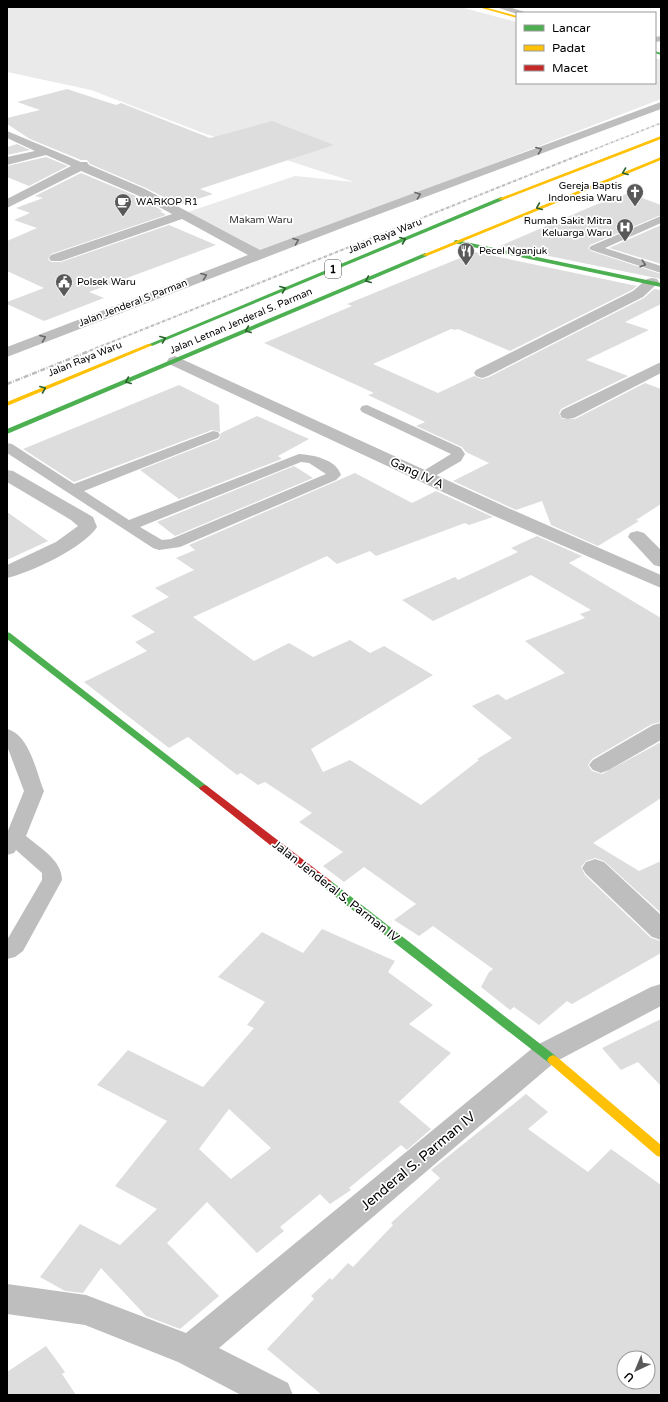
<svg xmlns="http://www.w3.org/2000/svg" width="668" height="1402" font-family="'Varela Round',sans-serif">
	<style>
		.green { fill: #eaeaea }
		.building { fill: #ddd; fill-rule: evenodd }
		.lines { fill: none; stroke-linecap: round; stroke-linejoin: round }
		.lane { fill: #bebebe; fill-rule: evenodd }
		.street { fill: #bebebe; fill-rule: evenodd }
		.fast { fill: #4caf50; fill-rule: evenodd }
		.slow { fill: #ffc107; fill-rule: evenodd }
		.jam { fill: #c62828; fill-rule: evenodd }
		.rail-far2 { stroke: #bdbdbd; stroke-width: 1.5; stroke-dasharray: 3 1 0.5 1; stroke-linecap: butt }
		.rail-far1 { stroke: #bdbdbd; stroke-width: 2; stroke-dasharray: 3.5 1 0.5 1; stroke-linecap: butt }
		.rail { stroke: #bdbdbd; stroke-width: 2.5; stroke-dasharray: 5 1.5 1 1.5; stroke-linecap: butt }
		.oneway { stroke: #686868 }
		.oneway2 { stroke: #2a602c }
		.labels { text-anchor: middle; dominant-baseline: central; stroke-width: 3.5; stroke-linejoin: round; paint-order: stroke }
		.far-poi-label { font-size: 10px; fill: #000; stroke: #fff; text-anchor: start }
		.far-park-label { font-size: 10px; fill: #303030; stroke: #fff }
		.far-street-label { font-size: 10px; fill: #000; stroke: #fff }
		.shield { fill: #fff; stroke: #4c4c4c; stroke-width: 1 }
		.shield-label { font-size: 11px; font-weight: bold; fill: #000 }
		.street-label { font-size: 12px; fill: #000; stroke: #fff }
		.near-street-label { font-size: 14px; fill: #000; stroke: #fff }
	</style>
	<rect width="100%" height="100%" fill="#fff"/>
	<path class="green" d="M7 7H460L517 22V83H655V58L661 60V99L259 254 185 213 295 176 354 182 203 133 91 90 7 72Z"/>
	<g class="building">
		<path d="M67 89 116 105 121 103 210 138 272 121 334 145 200 189 213 194 179 205 146 188 90 164 87 160H81L30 139 7 124V118L40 110 17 102Z"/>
		<path d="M17 144 30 150 7 155V147Z"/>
		<path d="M46 157 68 166 29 186 7 177V166Z"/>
		<path d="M81 173 136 196 163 211H160L166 215 51 254 48 259 51 262H61L169 225 216 245 89 292 104 298 44 321 7 304V302L44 288 7 271V241L37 228 14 220 30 213 16 208 43 198 35 196Z"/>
		<path d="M629 193 661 205V215L590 245 588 248 591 251 661 274V279L500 246 595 205Z"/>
		<path d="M661 225V264L609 248Z"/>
		<path d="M475 252 637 286 632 290 510 351 458 329 455 330 451 329 373 364 438 393 474 376 482 379 489 377 644 298 654 289 661 290V304L625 322 649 330 586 360 628 376 561 409 559 413 562 419H575L645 383 661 389V504L636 520 639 521 598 546 551 525 542 501 516 510 453 481 489 463 466 452 462 447 416 426 425 422 368 395 374 393 264 343 352 306 347 304Z"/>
		<path d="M179 385 219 405 220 432 212 430 74 482 23 449Z"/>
		<path d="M257 416 309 439 278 456 282 459 179 499 140 470 219 439 221 433Z"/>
		<path d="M294 466 313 478 175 536 157 522Z"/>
		<path d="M355 473 412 503 436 491 493 517 469 525 465 523 376 556 370 551 337 564 327 556 193 617 254 661 289 643 313 657 350 640 370 653 384 646 433 675 311 749 323 772 350 760 421 805 479 760 477 759 512 738 472 706 498 694 506 700 565 673 525 641 585 618 580 614 591 610 531 575 433 621 402 600 455 577 458 580 518 552 511 548 537 536 582 556 569 563 661 618V722L652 724 592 759 588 765 592 771 602 774 661 742V798L593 843 639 871 661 861V913L604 861 595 858 586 861 581 867 585 875 651 938 661 941V953L572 1004 567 1001 539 1025 514 1007 510 1010 481 987 489 972 493 969 433 926 419 936 394 920 416 904 364 867 344 882 323 866 343 852 299 822 312 813 265 782 258 785 241 773 237 775 188 737 169 748 84 682 147 651 135 642 155 632 131 616 169 597 155 588 194 570 176 558 195 550 189 545Z"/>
		<path d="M7 512 48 541 7 560Z"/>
		<path d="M322 929 395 961 388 972 433 1005 409 1024 451 1053 399 1102 431 1129 407 1150 401 1145 349 1188 351 1190 330 1204 320 1194 280 1227 284 1231 257 1253 207 1202 167 1243 219 1296 180 1329 146 1316 101 1268 83 1293 65 1291 40 1277 80 1224 120 1245 157 1209 115 1186 167 1121 97 1085 128 1050 203 1087 254 1028 247 1025 265 1002 218 977 262 932 303 953ZM229 1109 271 1148 231 1179 199 1149Z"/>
		<path d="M661 1019V1086L638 1062 621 1070 602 1048Z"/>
		<path d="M526 1094 548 1112 528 1129 588 1172 611 1149 661 1185V1395H322L267 1349 314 1299 311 1296 330 1278 332 1280 348 1263 353 1267 393 1225 391 1223 440 1178 431 1170ZM624 1358H648V1382H624Z"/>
		<path d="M46 1346 65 1372 62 1374 76 1395H7V1372Z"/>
	</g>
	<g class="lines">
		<g class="lane">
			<path d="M496 7H509L528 13 517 14Z"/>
			<path d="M661 36V41L655 42V37Z"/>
			<path d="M661 216V223L605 248 661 266V273L591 250 589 248 591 246Z"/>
			<path d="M367 405 461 448 465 454 461 461 430 479H420L418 476 420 473 451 454 362 412 360 409 362 406Z"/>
			<path d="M213 431 218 432 220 435 218 438 84 491 129 520 299 454C313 455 336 459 341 475L336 480 180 547 159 550 153 548 7 453V443L12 444 74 484ZM301 462 309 463 326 474 171 539 162 540 140 527Z"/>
			<path d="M7 729C30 735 36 772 44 791L26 836C40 848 62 860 62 880L23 951 15 957 7 959V940L42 880V873L16 850 14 853 7 855V833L24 791 7 746Z"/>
		</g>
		<g class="street">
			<path d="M661 102V109L342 228 7 357V347L248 255 182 219 61 261H51L49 258 51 255 172 214 137 195 81 171 7 208V199L71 166 46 155 7 165V157L35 151 7 138V131L81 162H87L89 165 145 189 260 250Z"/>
			<path d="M652 278 657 279 659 282 643 297 488 376 482 378 476 376 474 373 476 370 633 291 647 279Z"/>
			<path d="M175 356 506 507 661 575V588L492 515 169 364 167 361 169 358Z"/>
			<path d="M661 362V373L574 418 568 419 562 418 560 414 562 410Z"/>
			<path d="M7 470 13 471 93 517 97 527C83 548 32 572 7 578V565L56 542 78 526 71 520 7 482Z"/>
			<path d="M637 531 644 533 661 550V567L654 565 628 537 630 533Z"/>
			<path d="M661 723V740L609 770 601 773 593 770 589 765 593 760 653 725Z"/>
			<path d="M595 859 604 862 661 915V940L652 937 586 874 582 868 586 862Z"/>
			<path d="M661 984V1006L555 1062 219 1348 288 1383 293 1395H241L178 1362 85 1325 7 1314V1284L86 1295 186 1333 535 1046 651 987Z"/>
		</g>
		<g class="fast">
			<path d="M655 51 661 53V55L655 53Z"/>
			<path d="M501 197 504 199 503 200 152 346 147 345Z"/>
			<path d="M456 240 661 283V287L454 243V241Z"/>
			<path d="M425 253 428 255 427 256 7 434V429Z"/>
			<path d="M7 632 10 633 207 786 209 788 207 790H201L7 639Z"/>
			<path d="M327 880 331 881 557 1057 559 1060 557 1063 553 1065 549 1063 323 887 322 884 323 881Z"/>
		</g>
		<g class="slow">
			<path d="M478 7H484L517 16V18Z"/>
			<path d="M661 136V139L503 200 498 199Z"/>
			<path d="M661 157V160L427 256 422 255Z"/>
			<path d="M148 344 153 345 7 406V402Z"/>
			<path d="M553 1055 557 1057 661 1145V1157L657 1156 549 1063 547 1060 549 1057Z"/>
		</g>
		<path class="jam" d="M204 785 207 786 331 881 332 884 331 887H323L201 790 199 788Z"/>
		<path class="rail-far2" d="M585 153 661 123"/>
		<path class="rail-far1" d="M84 353 587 152"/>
		<path class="rail" d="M7 384 87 352"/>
	</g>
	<defs><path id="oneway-chevron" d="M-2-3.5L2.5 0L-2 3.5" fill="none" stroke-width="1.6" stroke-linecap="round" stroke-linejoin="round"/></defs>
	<g class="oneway">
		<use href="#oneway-chevron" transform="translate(539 150) rotate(-21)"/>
		<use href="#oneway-chevron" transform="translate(418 195) rotate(-20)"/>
		<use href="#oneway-chevron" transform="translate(296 241) rotate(-21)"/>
		<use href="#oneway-chevron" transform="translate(643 264) rotate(17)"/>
		<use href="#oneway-chevron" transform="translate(204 276) rotate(-21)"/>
		<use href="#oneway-chevron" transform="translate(43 338) rotate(-21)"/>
	</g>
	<g class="oneway2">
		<use href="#oneway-chevron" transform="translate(625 172) rotate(159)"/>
		<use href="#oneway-chevron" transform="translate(539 207) rotate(157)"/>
		<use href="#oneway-chevron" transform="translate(403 240) rotate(-22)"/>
		<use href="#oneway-chevron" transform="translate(368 280) rotate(157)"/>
		<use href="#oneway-chevron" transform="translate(283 289) rotate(-22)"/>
		<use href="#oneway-chevron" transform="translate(248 330) rotate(157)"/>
		<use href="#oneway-chevron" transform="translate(163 339) rotate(-22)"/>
		<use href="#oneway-chevron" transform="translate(128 381) rotate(157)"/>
		<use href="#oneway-chevron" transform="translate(43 389) rotate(-22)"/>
	</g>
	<defs>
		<g id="church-pin" transform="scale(0.9)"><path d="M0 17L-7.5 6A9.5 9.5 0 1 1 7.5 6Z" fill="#595959" stroke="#fff"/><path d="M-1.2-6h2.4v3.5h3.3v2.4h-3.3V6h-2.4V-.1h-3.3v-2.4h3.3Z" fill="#fff"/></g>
		<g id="cafe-pin" transform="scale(0.9)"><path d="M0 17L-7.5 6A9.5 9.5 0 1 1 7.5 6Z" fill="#595959" stroke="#fff"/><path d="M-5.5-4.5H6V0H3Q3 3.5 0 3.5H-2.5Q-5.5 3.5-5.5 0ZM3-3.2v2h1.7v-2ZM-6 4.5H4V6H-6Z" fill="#fff"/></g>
		<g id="hospital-pin" transform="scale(0.9)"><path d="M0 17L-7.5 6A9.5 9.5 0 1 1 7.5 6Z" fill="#595959" stroke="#fff"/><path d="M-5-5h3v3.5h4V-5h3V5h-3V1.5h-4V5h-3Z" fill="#fff"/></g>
		<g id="restaurant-pin" transform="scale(0.9)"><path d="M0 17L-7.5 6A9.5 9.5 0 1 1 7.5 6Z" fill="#595959" stroke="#fff"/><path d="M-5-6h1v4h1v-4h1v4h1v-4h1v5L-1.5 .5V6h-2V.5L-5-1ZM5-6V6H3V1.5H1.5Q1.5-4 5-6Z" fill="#fff"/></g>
		<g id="civic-pin" transform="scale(0.9)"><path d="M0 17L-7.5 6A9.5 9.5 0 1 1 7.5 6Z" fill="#595959" stroke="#fff"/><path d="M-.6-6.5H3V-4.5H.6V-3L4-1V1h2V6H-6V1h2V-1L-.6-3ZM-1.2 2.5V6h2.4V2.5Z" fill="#fff"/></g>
	</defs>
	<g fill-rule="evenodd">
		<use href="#church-pin" x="635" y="192"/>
		<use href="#cafe-pin" x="123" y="202"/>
		<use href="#hospital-pin" x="625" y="227"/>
		<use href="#restaurant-pin" x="466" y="251"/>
		<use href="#civic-pin" x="64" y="282"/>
	</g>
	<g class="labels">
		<g class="far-poi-label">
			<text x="622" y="186" text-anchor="end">Gereja Baptis<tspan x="622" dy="12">Indonesia Waru</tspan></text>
			<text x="136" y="202">WARKOP R1</text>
			<text x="612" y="221" text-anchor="end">Rumah Sakit Mitra<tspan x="612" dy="12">Keluarga Waru</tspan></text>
			<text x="479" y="251">Pecel Nganjuk</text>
			<text x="77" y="282">Polsek Waru</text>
		</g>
		<g class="far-park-label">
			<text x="261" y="220">Makam Waru</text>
		</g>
		<g class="far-street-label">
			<text transform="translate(385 236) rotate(-22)">Jalan Raya Waru</text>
			<text transform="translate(133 303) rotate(-21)">Jalan Jenderal S Parman</text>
			<text transform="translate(241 321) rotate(-23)">Jalan Letnan Jenderal S. Parman</text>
			<text transform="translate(85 359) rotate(-22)">Jalan Raya Waru</text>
		</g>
		<rect class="shield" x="325" y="260" width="16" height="18" rx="3"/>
		<g class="shield-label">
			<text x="333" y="269">1</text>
		</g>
		<g class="street-label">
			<text transform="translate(417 473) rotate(25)">Gang IV A</text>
			<text transform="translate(336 891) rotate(38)">Jalan Jenderal S. Parman IV</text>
		</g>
		<g class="near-street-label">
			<text transform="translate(418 1161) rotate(-40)">Jenderal S. Parman IV</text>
		</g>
	</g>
	<rect width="668" height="1402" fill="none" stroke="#000000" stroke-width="16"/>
	<rect x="516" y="12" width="140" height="72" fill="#ffffff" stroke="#999999"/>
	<rect x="524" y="25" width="20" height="6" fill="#4caf50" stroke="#999999"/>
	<text x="552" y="32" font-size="12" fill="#000000">Lancar</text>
	<rect x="524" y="45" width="20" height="6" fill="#ffc107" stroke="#999999"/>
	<text x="552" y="52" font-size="12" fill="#000000">Padat</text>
	<rect x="524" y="65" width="20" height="6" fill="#c62828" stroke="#999999"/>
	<text x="552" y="72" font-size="12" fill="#000000">Macet</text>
	<g transform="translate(636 1370) rotate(224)"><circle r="19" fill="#ffffff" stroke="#999999"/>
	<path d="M0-3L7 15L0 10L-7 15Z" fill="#595959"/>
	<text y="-6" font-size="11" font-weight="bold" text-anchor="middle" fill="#000000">U</text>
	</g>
</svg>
